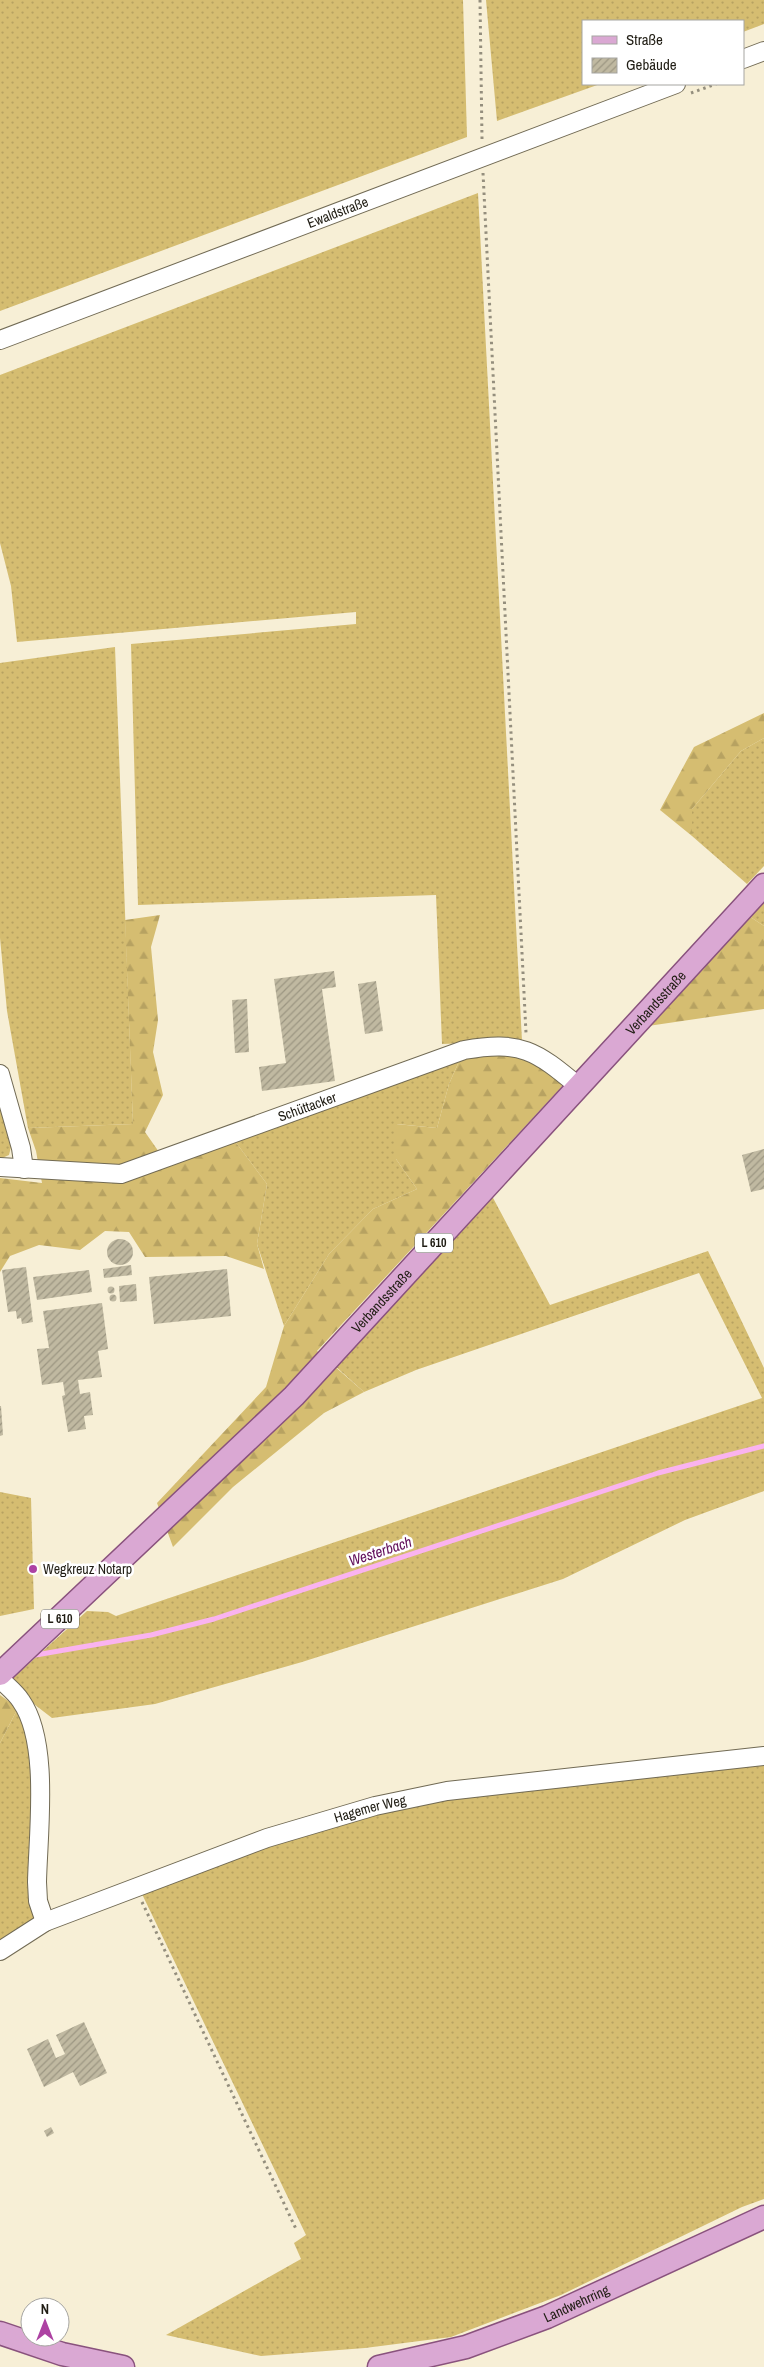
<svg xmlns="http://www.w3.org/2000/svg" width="764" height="2367" font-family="'Archivo Narrow',sans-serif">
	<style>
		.grass { fill: url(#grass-dots) }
		.forest { fill: url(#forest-firs) }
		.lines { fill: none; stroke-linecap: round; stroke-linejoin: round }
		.stream { stroke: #fab3ef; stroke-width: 5 }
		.building { fill: url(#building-hatch) }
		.minor-casing { stroke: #716a54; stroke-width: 20 }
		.major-casing { stroke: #89527d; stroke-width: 25 }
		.path { stroke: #948e7d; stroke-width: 3; stroke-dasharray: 2.5 4; stroke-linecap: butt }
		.minor { stroke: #fff; stroke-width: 18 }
		.major { stroke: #daa8d3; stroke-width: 22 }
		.poi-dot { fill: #ad42a3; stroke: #fff; stroke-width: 2 }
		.labels { text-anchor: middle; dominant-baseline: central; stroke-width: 5; stroke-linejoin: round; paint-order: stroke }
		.shield { fill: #fff; stroke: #63615a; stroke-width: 1 }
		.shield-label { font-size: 12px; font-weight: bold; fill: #201d14 }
		.street-label { font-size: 14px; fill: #201d14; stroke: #fff }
		.poi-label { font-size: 14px; fill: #201d14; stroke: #fff; text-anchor: start }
		.water-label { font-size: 15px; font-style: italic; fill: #62105b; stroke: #fff }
	</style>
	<defs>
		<pattern id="grass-dots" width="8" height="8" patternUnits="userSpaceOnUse" patternTransform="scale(1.25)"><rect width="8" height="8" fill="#d5bd71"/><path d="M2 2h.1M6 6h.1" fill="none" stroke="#b7a261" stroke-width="1.8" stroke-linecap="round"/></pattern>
		<pattern id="forest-firs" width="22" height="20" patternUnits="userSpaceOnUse" patternTransform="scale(1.25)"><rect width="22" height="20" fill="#d5bd71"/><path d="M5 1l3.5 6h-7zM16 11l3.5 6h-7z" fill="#b7a261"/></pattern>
		<pattern id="building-hatch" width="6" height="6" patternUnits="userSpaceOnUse" patternTransform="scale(1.25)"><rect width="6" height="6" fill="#c0b9a1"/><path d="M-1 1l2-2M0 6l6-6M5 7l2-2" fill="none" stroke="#9c9682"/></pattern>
	</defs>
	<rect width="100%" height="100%" fill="#f7efd6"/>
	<g class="grass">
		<path d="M0 0H463L467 137 0 311Z"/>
		<path d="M486 0H764V24L743 32V21H583V84H600L497 121Z"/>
		<path d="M478 193 522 1041 442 1044 436 895 138 905 131 644 356 624V612L17 642 11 586 0 543V375Z"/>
		<path d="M115 647 133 1124 28 1128 7 1011 0 938V663Z"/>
		<path d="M764 738V866L747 884 692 836V809L741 751Z"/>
		<path d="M764 901V926L749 916Z"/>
		<path d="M464 1050 449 1084 437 1128 397 1124 396 1159 417 1189 373 1209 329 1254 284 1326 257 1244 267 1184 234 1140Z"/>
		<path d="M0 1108 11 1147 9 1155 0 1159Z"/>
		<path d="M492 1196 550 1305 708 1251 764 1368V1491L685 1520 563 1579 302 1662 155 1704 52 1718 30 1701 13 1678 87 1611 108 1612 116 1616 762 1398 699 1273 416 1370 364 1392 334 1365Z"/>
		<path d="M0 1492 31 1498 34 1609 0 1616Z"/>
		<path d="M18 1708 34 1755 37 1918 0 1942V1743Z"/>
		<path d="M764 1758V2199L742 2207 561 2295 451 2337 365 2348 261 2356 166 2335 301 2259 294 2243 306 2235 142 1894 270 1841 377 1811 448 1797Z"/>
	</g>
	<g class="forest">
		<path d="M764 713V738L741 751 692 809V836L660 810 694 747Z"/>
		<path d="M160 915 151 947 158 1020 153 1052 163 1095 145 1132 159 1152 234 1140 267 1184 257 1244 264 1269 226 1256 145 1257 129 1232 105 1231 80 1250 39 1245 10 1256 0 1272V1178L42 1183 36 1151 28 1128 133 1124 125 920Z"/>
		<path d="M749 916 764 926V1009L648 1026Z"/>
		<path d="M464 1050 515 1052 566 1082 317 1351 364 1392 324 1413 233 1487 173 1547 157 1503 266 1387 284 1326 329 1254 373 1209 417 1189 396 1159V1124L437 1128 449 1084Z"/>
		<path d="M0 1695 18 1708 0 1743Z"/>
	</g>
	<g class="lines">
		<path class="stream" d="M30 1656 151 1635 214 1619 658 1473 764 1446"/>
	</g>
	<g class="building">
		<path d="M334 971 336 987 322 989 335 1081 262 1091 259 1067 286 1063 274 979Z"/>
		<path d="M376 981 383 1031 365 1034 358 984Z"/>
		<path d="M247 999 249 1052 235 1053 232 1000Z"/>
		<path d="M764 1149V1189L751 1192 742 1155Z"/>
		<circle cx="120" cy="1252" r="13"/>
		<path d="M131 1265 132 1275 104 1278 103 1269Z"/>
		<path d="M26 1267 33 1322 22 1324 21 1318 17 1319 16 1311 8 1312 2 1270Z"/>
		<path d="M227 1269 231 1316 154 1324 149 1277Z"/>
		<path d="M89 1270 92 1292 37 1300 33 1277Z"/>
		<path d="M136 1284 137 1301 120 1302 119 1286Z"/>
		<circle cx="111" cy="1290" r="3.5"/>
		<circle cx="113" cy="1298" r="3.5"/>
		<path d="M102 1303 108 1349 98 1351 102 1377 78 1380 80 1394 90 1392 93 1415 84 1416 86 1429 68 1432 62 1396 65 1395 63 1382 42 1385 37 1349 49 1348 43 1311Z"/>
		<path d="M0 1406H1L3 1435 0 1436Z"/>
		<path d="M84 2022 107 2073 80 2086 73 2072 44 2087 27 2049 48 2039 56 2058 65 2054 56 2035Z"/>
		<path d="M51 2127 54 2133 47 2137 44 2131Z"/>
	</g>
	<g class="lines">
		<g class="minor-casing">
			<g id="minor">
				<path d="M743 59 764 51"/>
				<path id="s1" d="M0 340 676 84"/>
				<path d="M0 1074 21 1148 24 1169"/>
				<path id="s2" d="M0 1167 121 1174 464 1050C521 1040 536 1051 578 1086"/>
				<path d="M0 1679C7 1686 16 1693 21 1701 50 1742 38 1833 37 1882L38 1901 45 1922"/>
				<path id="s3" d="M0 1951 45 1922 267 1838 375 1806 447 1791 764 1756"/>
			</g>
		</g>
		<g class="major-casing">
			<g id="major">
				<path id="s4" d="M0 1674 294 1396 764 885"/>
				<path d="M0 2333 62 2354 123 2367"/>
				<path id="s5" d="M379 2367 466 2347 547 2317 764 2217"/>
			</g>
		</g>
		<g class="path">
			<path d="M480 0 482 139"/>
			<path d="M691 93 716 84"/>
			<path d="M483 173 526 1033"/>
			<path d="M142 1902 296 2229"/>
		</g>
		<use href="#minor" class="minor"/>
		<use href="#major" class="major"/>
	</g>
	<circle class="poi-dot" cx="33" cy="1569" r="5"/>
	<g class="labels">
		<g class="shield">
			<rect x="415" y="1233.5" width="38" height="19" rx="4"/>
			<rect x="41" y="1609.5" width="38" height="19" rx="4"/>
		</g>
		<g class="shield-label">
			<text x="434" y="1243">L 610</text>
			<text x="60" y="1619">L 610</text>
		</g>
		<g class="street-label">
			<text stroke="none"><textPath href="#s1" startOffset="361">Ewaldstraße</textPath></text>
			<text stroke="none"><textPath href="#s4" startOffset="939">Verbandsstraße</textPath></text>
			<text stroke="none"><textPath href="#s2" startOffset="319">Schüttacker</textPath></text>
			<text stroke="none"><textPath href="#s4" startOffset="534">Verbandsstraße</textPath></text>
			<text stroke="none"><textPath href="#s3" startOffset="398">Hagemer Weg</textPath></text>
			<text stroke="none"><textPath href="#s5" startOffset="208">Landwehrring</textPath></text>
		</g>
		<g class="poi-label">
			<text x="43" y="1569">Wegkreuz Notarp</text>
		</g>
		<g class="water-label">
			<text transform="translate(380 1551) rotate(-18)">Westerbach</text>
		</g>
	</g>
	<rect x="582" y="20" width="162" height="65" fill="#ffffff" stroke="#a6a5a1"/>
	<rect x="592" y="36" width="25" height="8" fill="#daa8d3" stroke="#a6a5a1"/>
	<text x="626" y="45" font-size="15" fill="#201d14">Straße</text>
	<rect x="592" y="58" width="25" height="15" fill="url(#building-hatch)" stroke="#a6a5a1"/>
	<text x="626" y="70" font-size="15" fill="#201d14">Gebäude</text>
	<g transform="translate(45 2322)"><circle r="24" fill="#ffffff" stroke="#a6a5a1"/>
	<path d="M0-4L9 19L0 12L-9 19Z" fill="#ad42a3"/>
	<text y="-8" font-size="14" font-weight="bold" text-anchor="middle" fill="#201d14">N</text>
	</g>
</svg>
